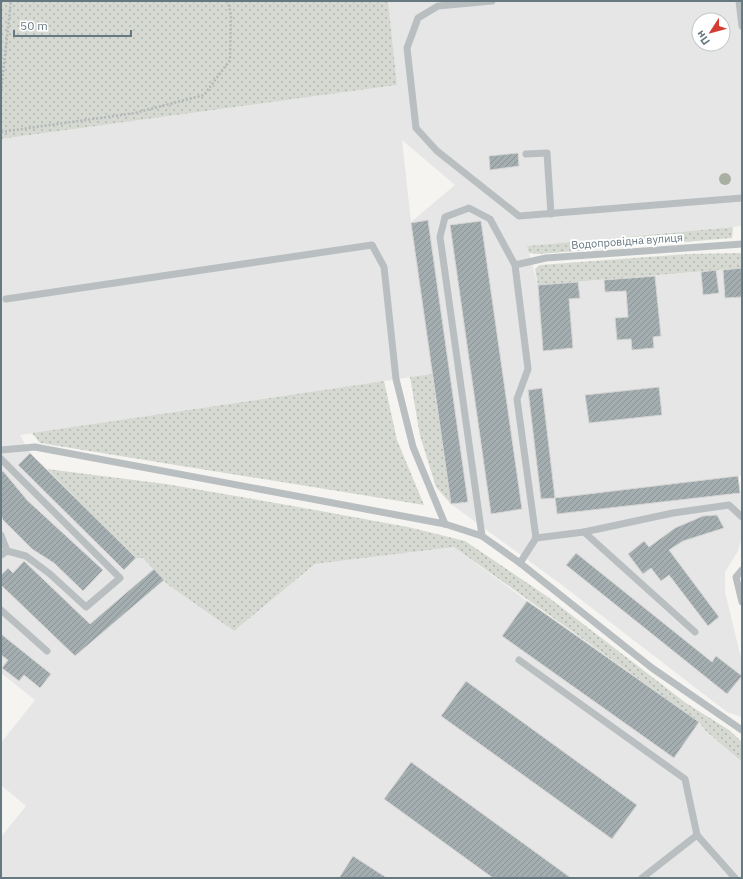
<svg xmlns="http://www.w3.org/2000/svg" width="743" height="879" font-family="'IBM Plex Sans',sans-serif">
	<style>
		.built { fill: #e5e6e5; fill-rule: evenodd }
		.grass { fill: url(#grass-dots) }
		.building { fill: url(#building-hatch); stroke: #d6d6d4 }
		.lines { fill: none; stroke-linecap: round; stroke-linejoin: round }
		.path { stroke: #b4b8ba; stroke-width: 2.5; stroke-dasharray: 2 2; stroke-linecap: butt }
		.minor { stroke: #b9bfc1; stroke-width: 7 }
		.tree { fill: #a9afa3 }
		.labels { text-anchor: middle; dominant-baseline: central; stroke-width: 4; stroke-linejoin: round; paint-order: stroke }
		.street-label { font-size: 11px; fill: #667880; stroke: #fff }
	</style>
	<defs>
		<pattern id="grass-dots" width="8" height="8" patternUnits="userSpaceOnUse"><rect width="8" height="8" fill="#d5d9d1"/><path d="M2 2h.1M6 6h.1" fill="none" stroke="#b1b5af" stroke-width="1.8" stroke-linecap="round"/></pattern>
		<pattern id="building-hatch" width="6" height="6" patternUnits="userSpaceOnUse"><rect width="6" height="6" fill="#a4adb0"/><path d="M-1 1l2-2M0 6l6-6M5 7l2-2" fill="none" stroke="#899294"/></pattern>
	</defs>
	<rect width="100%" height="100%" fill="#f5f4f1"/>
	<path class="built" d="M388 1H742V226L527 246 538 285 742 268V476H738L742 507V537L738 551 725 572V592L742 662V717L727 712 562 585 451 504 432 374 20 435 30 453 136 558H143L167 584 234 631 315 564 454 547 527 601 699 722 706 731 742 762V878H1V837L26 806 1 785V743L35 700 1 673V139L397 85ZM699 20H723V44H699ZM402 140 455 185 411 222Z"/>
	<g class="grass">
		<path d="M1 1H388L397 85 1 139Z"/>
		<path d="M733 227 732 238 539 254 529 253 527 246Z"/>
		<path d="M742 253V268L538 285 535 269 540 265 688 254Z"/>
		<path d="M432 374 451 504 436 487 420 436 410 377Z"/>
		<path d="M384 381 397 440 424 505 40 443 32 433Z"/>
		<path d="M47 469 166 484 293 506 408 527 465 541 548 597 686 703 729 730 742 742V762L706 731 699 722 454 547 315 564 234 631 167 584 143 558H136Z"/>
	</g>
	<g class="building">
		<path d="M518 153 519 166 490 170 489 156Z"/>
		<path d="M428 220 468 502 451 504 411 223Z"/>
		<path d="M481 221 522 509 491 514 450 225Z"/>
		<path d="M742 268V297L725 298 723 270Z"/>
		<path d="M716 270 719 293 703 295 701 272Z"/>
		<path d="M655 276 661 336 653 337 654 348 632 350 631 339 617 340 615 318 628 317 626 291 605 292 604 280Z"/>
		<path d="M578 282 580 298 569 299 573 348 543 351 538 285Z"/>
		<path d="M659 387 662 415 589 423 585 395Z"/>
		<path d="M542 388 555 498 541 499 528 390Z"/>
		<path d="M30 453 136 558 124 570 18 465Z"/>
		<path d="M3 471 27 500 103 570 83 591 54 563 32 549 3 520 1 515V472Z"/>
		<path d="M738 476 740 493 557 514 555 498Z"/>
		<path d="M717 515 724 528 683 541 669 550 719 617 708 626 669 575 661 581 651 568 643 574 628 554 644 541 649 547 675 528 703 516Z"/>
		<path d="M576 553 712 662 716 656 742 676 727 694 566 565Z"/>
		<path d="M24 561 90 624 154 569 164 580 75 656 1 585V575L8 568 13 573Z"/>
		<path d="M527 601 699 722 674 758 502 636Z"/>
		<path d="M1 634 51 674 40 688 24 675 19 681 2 668 8 660 1 655Z"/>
		<path d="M466 681 637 805 612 839 441 716Z"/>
		<path d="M411 762 571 878H493L384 799Z"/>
		<path d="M353 856 387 878H339Z"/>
	</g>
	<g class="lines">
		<g class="path">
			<path d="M1 92 11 1"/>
			<path d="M1 132 135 113 204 95 230 60 231 15 228 1"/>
		</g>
		<g class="minor">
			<path d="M492 1 438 6 418 18 407 48 416 128 437 151 519 216 742 198"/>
			<path d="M739 1 742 26"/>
			<path d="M526 154 547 153 551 214"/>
			<path d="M515 265 546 258 742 244"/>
			<path d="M6 299 372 245 384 267 396 379 413 447 445 524"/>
			<path d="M1 450 35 447 445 524 482 536 520 563 652 668 742 730"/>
			<path d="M1 459 120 578 86 607 50 574 26 556 7 551 1 555"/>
			<path d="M584 532 673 513 729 505 742 517"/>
			<path d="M1 535 7 551"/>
			<path d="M482 536 440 237 445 217 469 208 490 219 515 265 528 369 517 399 536 538 520 563"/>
			<path d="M536 538 584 532 695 632"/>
			<path d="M742 570 736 577 742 602"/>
			<path d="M1 610 47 651"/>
			<path d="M519 660 685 779 697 835"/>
			<path d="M642 878 697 835 735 878"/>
		</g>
	</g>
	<circle class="tree" cx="725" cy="179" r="6"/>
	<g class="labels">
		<g class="street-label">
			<text transform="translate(627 241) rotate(-4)">Водопровідна вулиця</text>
		</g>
	</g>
	<rect width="743" height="879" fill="none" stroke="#667880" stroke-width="4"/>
	<g transform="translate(711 32) rotate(234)"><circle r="19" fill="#ffffff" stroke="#c2c9cc"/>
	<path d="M0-3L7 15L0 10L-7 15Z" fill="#d43d31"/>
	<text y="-6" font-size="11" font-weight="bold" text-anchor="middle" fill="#667880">Пн</text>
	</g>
	<path d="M14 30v6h117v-6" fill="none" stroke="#667880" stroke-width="2"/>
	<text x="20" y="30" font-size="12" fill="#667880" stroke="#ffffff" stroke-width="3" paint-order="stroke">50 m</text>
</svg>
